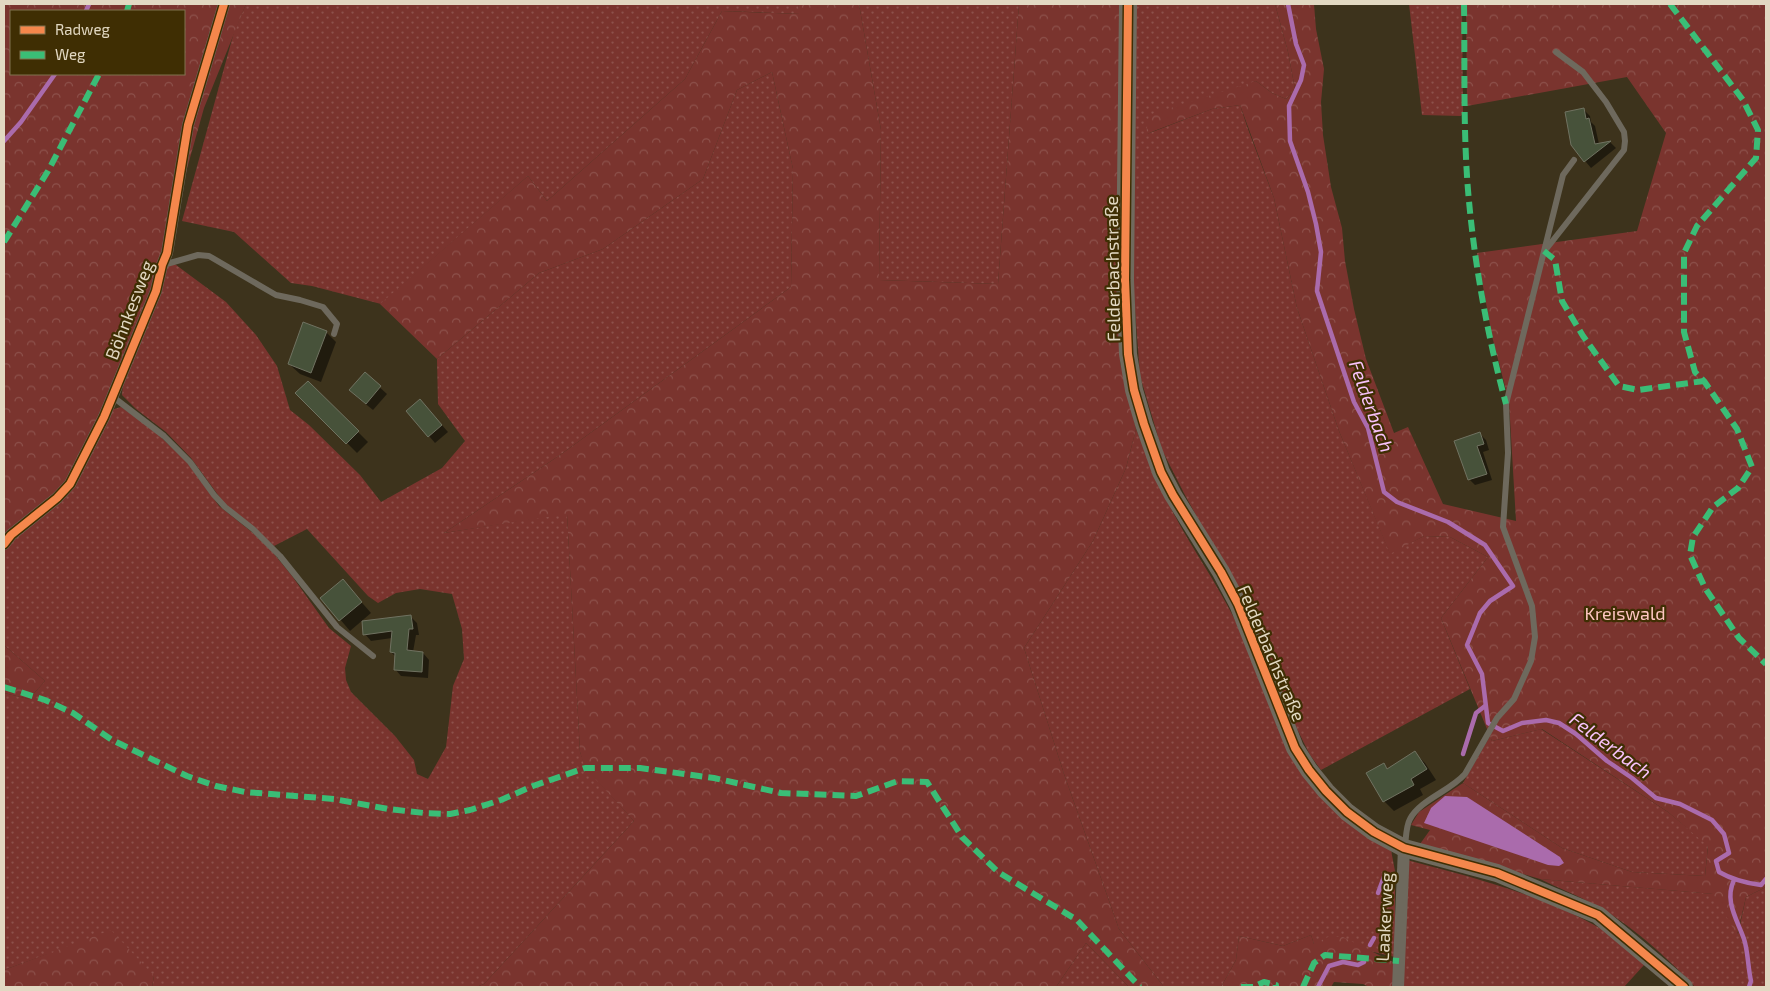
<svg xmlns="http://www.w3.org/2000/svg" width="1770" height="991" font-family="'Exo 2',sans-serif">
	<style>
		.grass { fill: url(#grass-dots) }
		.forest { fill: url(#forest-crowns); fill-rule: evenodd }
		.water { fill: #aa6bac }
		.shadow { fill: #0007 }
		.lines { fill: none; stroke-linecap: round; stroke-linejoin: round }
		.stream { stroke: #aa6bac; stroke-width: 4.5 }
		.building { fill: #47523a; stroke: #707261 }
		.lane { stroke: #6e695d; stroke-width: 6 }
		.street { stroke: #6e695d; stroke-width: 12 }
		.secondary { stroke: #706a5d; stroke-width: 18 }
		.quiet { stroke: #3abd76; stroke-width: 6; stroke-dasharray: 12 6; stroke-linecap: butt }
		.cycleway-casing { stroke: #3f2e03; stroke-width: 11 }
		.cycleway { stroke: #f5874c; stroke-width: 8 }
		.labels { text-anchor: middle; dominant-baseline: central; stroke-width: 4.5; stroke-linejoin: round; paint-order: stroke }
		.street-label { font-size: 18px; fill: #e2d8c2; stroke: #3f2e03 }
		.park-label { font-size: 18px; fill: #fec6c1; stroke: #3f2e03 }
		.water-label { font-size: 19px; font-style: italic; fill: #f8c2fb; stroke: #3f2e03 }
	</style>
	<defs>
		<pattern id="grass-dots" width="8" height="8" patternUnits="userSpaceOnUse" patternTransform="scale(1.25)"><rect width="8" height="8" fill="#7a342e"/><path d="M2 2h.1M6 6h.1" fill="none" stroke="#8d514b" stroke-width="1.8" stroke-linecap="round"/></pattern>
		<pattern id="forest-crowns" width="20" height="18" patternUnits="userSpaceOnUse" patternTransform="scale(1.25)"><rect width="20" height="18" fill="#7a342e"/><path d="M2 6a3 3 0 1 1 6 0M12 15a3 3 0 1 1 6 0" fill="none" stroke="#8d514b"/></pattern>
	</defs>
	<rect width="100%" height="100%" fill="#3d331c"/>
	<g class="grass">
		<path d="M246 4H798L800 14 722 11 685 79 547 201 528 176 381 304 312 286 291 283 234 232 182 221 234 32Z"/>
		<path d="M859 4H1019L998 284 879 280 881 130Z"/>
		<path d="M1135 4H1275L1288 52 1295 89 1286 99 1272 93 1256 81 1147 134 1212 109 1240 105 1248 129 1274 198 1297 308 1339 431 1390 553 1424 536 1450 537 1488 557 1441 618 1470 689 1321 770 1310 755 1293 721 1239 593 1186 497 1162 450 1140 376 1133 282Z"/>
		<path d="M1409 4H1462L1463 113 1461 116 1422 115Z"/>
		<path d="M772 72 793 169 791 287 560 455 444 533 567 513 580 752 586 768 634 821 484 984 476 987H152L154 976 48 954 4 970V693L29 699 45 681 4 645V547L114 409 121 407 151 428 168 444 186 461 219 506 253 533 270 549 292 576 329 628 351 646 345 668 346 680 351 692 395 736 414 760 417 774 428 779 446 747 453 686 464 659 462 629 452 594 420 589 396 593 378 603 368 596 307 529 274 546 224 503 191 458 166 432 136 409 122 395 123 384 168 259 226 302 256 335 277 366 290 410 309 425 360 475 381 502 442 468 465 441 438 404 437 359 539 273 603 249 703 179 737 90Z"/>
		<path d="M1136 429C1148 458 1159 488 1175 516 1193 550 1216 582 1234 618 1261 674 1274 739 1313 789 1334 815 1364 832 1391 850L1395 871V957L1335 943 1314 944 1311 935 1283 946 1239 936 1236 960 1221 987H1164L1119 929 1064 774 1024 648 1093 541 1126 468Z"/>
		<path d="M1541 729 1668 812 1708 845 1705 876 1632 872 1562 848 1463 783 1490 736 1492 741Z"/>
		<path d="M1407 860C1475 878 1544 895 1605 931 1618 939 1631 952 1643 962L1644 965 1624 987H1403Z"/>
		<path d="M1540 879 1714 894 1738 934 1746 897 1766 887V987H1695C1669 959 1629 923 1595 905 1577 895 1558 888 1540 879Z"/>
		<path d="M1086 943 1129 987H1056Z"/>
	</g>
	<g class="forest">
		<path d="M4 4H246L204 108 160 265 118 376 68 481 4 542ZM11 11H184V74H11Z"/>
		<path d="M798 4H859L881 130 879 280 998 284 1019 4H1121L1120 362 1136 429 1126 468 1093 541 1024 648 1064 774 1119 929 1164 987H1129L1086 943 1056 987H476L484 984 634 821 585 768 580 752 567 514 444 533 560 455 791 287 793 169 772 72 737 90 703 179 603 249 539 273 437 359 380 304 528 176 547 201 685 79 722 11 799 14Z"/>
		<path d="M1275 4H1314L1316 29 1324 69 1321 102 1323 135 1331 187 1342 228 1345 261 1354 309 1366 359 1394 433 1408 427 1443 504 1516 521 1509 402 1492 336 1477 253 1637 231 1666 133 1627 77 1467 106 1466 4H1766V887L1746 897 1737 935 1713 894 1540 879 1420 844 1430 830 1411 825 1419 812 1463 783 1562 848 1632 872 1705 876 1708 846 1668 812 1542 729 1492 741 1441 618 1488 557 1450 537 1424 536 1390 554 1339 431 1297 308 1274 198 1240 105 1212 109 1146 134 1149 115 1256 81 1272 93 1286 99 1295 89 1288 52Z"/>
		<path d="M4 645 45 681 29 699 4 693Z"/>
		<path d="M111 930 154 976 152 987H4V970Z"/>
		<path d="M1311 935 1314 944 1328 937H1343L1397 964 1396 987H1369L1363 984 1334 982 1331 987H1221L1236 960 1239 936 1283 946Z"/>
	</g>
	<path class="water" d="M1445 796 1467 797 1560 857 1564 863 1559 866 1548 865 1424 823 1431 808Z"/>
	<g class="shadow">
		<path d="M1584 110 1590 116 1591 122 1595 126 1599 144 1610 142 1616 148 1591 168 1572 145Z"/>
		<path d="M326 332 336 342 321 382 300 374 289 364Z"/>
		<path d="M365 374 387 394 373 410 357 397Z"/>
		<path d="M308 382 368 442 357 453 297 393Z"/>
		<path d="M426 407 448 432 435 443 429 436Z"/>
		<path d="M1480 434 1486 440 1489 450 1483 452 1492 480 1475 485 1469 479Z"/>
		<path d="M342 580 371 613 350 631 322 598Z"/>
		<path d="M411 617 417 623 419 635H416L413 652 423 653 429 660 428 678 401 676 395 669 396 657 391 652 392 638 371 641 365 634Z"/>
		<path d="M1415 753 1425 763 1436 780 1420 789 1423 795 1394 811 1384 801 1383 764 1389 770Z"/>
	</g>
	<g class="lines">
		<g class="stream">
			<path d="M1288 4 1296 44 1304 65 1301 80 1289 106 1290 141 1308 192 1316 224 1321 252 1317 291 1354 402 1368 428 1384 492 1397 502 1448 522 1485 545 1513 586 1490 601 1480 613 1467 645 1482 674 1488 723 1503 731 1522 723 1546 720 1559 723 1576 734 1607 761 1632 778 1656 798 1680 804 1712 820 1724 834 1729 853 1716 861 1719 872C1733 880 1745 883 1761 885L1766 879"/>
			<path d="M86 11 89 4"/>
			<path d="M4 141 21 122 55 74"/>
			<path d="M1463 754 1476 713 1485 706"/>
			<path d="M1734 880C1724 901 1737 919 1744 939 1748 951 1748 968 1751 981L1749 987"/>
			<path d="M1378 893 1385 874"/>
			<path d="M1370 945 1374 938"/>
			<path d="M1318 987 1329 966 1343 962 1358 965 1364 962"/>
		</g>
	</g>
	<g class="building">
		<path d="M1584 108 1586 119 1589 118 1595 144 1611 141 1584 162 1571 145 1565 112Z"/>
		<path d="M303 322 327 331 311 373 288 364Z"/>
		<path d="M365 372 381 386 366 404 349 390Z"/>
		<path d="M308 381 359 431 346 444 295 393Z"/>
		<path d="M420 399 442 425 428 437 406 411Z"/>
		<path d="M1480 432 1484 444 1477 446 1487 474 1468 480 1454 441Z"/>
		<path d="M343 579 362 602 339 621 320 598Z"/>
		<path d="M411 615 413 629H409L407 650 423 652 422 672 394 670 395 653 390 652 392 631 363 635 362 621Z"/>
		<path d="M1415 751 1427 769 1411 779 1414 785 1383 802 1366 773 1384 763 1387 769Z"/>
	</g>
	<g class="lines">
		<g class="lane">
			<path d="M1547 248 1624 150 1625 141 1624 132 1606 102 1583 72 1556 52"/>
			<path d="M163 265 198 255 209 256 276 295 300 300 323 307 337 324 334 334"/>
			<path d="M113 397 164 436 190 462 214 495 225 507 253 529 280 556 337 627 373 656"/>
			<path d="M1405 846C1406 838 1406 826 1410 819 1420 800 1450 791 1465 774L1497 718 1514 699 1531 661 1535 637 1532 606 1503 527 1508 453 1506 404 1563 175 1574 160"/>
		</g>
		<g class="street">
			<path d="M4 544 11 535 57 498 70 484 104 417 156 291 162 265 167 253 188 125 224 4"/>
			<path d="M1398 987 1404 848"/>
		</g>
		<path class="secondary" d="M1128 4 1125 280 1128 354 1134 390 1144 424 1161 472 1173 495 1221 572 1238 604 1295 748 1309 770 1326 791 1347 812 1374 832 1404 848 1497 873 1598 915 1684 987"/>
		<g class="quiet">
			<path d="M1464 4C1465 66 1463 128 1468 190 1474 262 1487 334 1506 404"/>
			<path d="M1670 4 1743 100 1758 130 1756 158 1697 226 1684 253V332L1695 372 1704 381 1737 429 1752 467 1738 488 1713 507 1693 537 1690 555 1705 588 1739 638 1766 664"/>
			<path d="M127 11 129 4"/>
			<path d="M4 242 48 171 99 74"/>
			<path d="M1544 251 1555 260 1562 301 1583 336 1619 386 1638 390 1704 381"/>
			<path d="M4 687 45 700 73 713 112 740 187 776 216 786 245 792 334 799 388 809 424 813 450 814 470 810 501 800 533 786 585 768H640L714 778 781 793 856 796 898 781 927 782 962 837 998 872 1077 920 1140 987"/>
			<path d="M1241 987H1253L1264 982 1276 985V987"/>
			<path d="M1303 987 1314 963 1325 955 1399 961"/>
		</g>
		<g class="cycleway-casing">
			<g id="cycleway">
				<path d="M1128 4 1125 280 1128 354 1134 390 1144 424 1161 472 1173 495 1221 572 1238 604 1295 748 1309 770 1326 791 1347 812 1374 832 1404 848 1497 873 1598 915 1684 987"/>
				<path d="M4 544 11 535 57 498 70 484 104 417 156 291 162 265 167 253 188 125 224 4"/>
			</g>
		</g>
		<use href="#cycleway" class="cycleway"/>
	</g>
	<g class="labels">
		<g class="street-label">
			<text transform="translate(1112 269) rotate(-91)">Felderbachstraße</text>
			<text transform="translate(129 310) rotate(-69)">Böhnkesweg</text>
			<text transform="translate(1272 653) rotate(67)">Felderbachstraße</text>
			<text transform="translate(1384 917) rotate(-87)">Laakerweg</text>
		</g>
		<g class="park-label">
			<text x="1625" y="613">Kreiswald</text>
		</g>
		<g class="water-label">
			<text transform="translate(1372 406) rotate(70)">Felderbach</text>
			<text transform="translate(1611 745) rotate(37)">Felderbach</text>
		</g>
	</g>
	<rect width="1770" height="991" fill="none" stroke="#e2d8c2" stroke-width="10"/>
	<rect x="10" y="10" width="175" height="65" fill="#3f2e03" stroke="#80724f"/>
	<rect x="20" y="26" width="25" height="8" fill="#f5874c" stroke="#80724f"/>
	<text x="55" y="35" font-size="15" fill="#e2d8c2">Radweg</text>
	<rect x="20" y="51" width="25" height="8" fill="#3abd76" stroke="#80724f"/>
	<text x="55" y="60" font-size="15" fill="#e2d8c2">Weg</text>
</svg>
